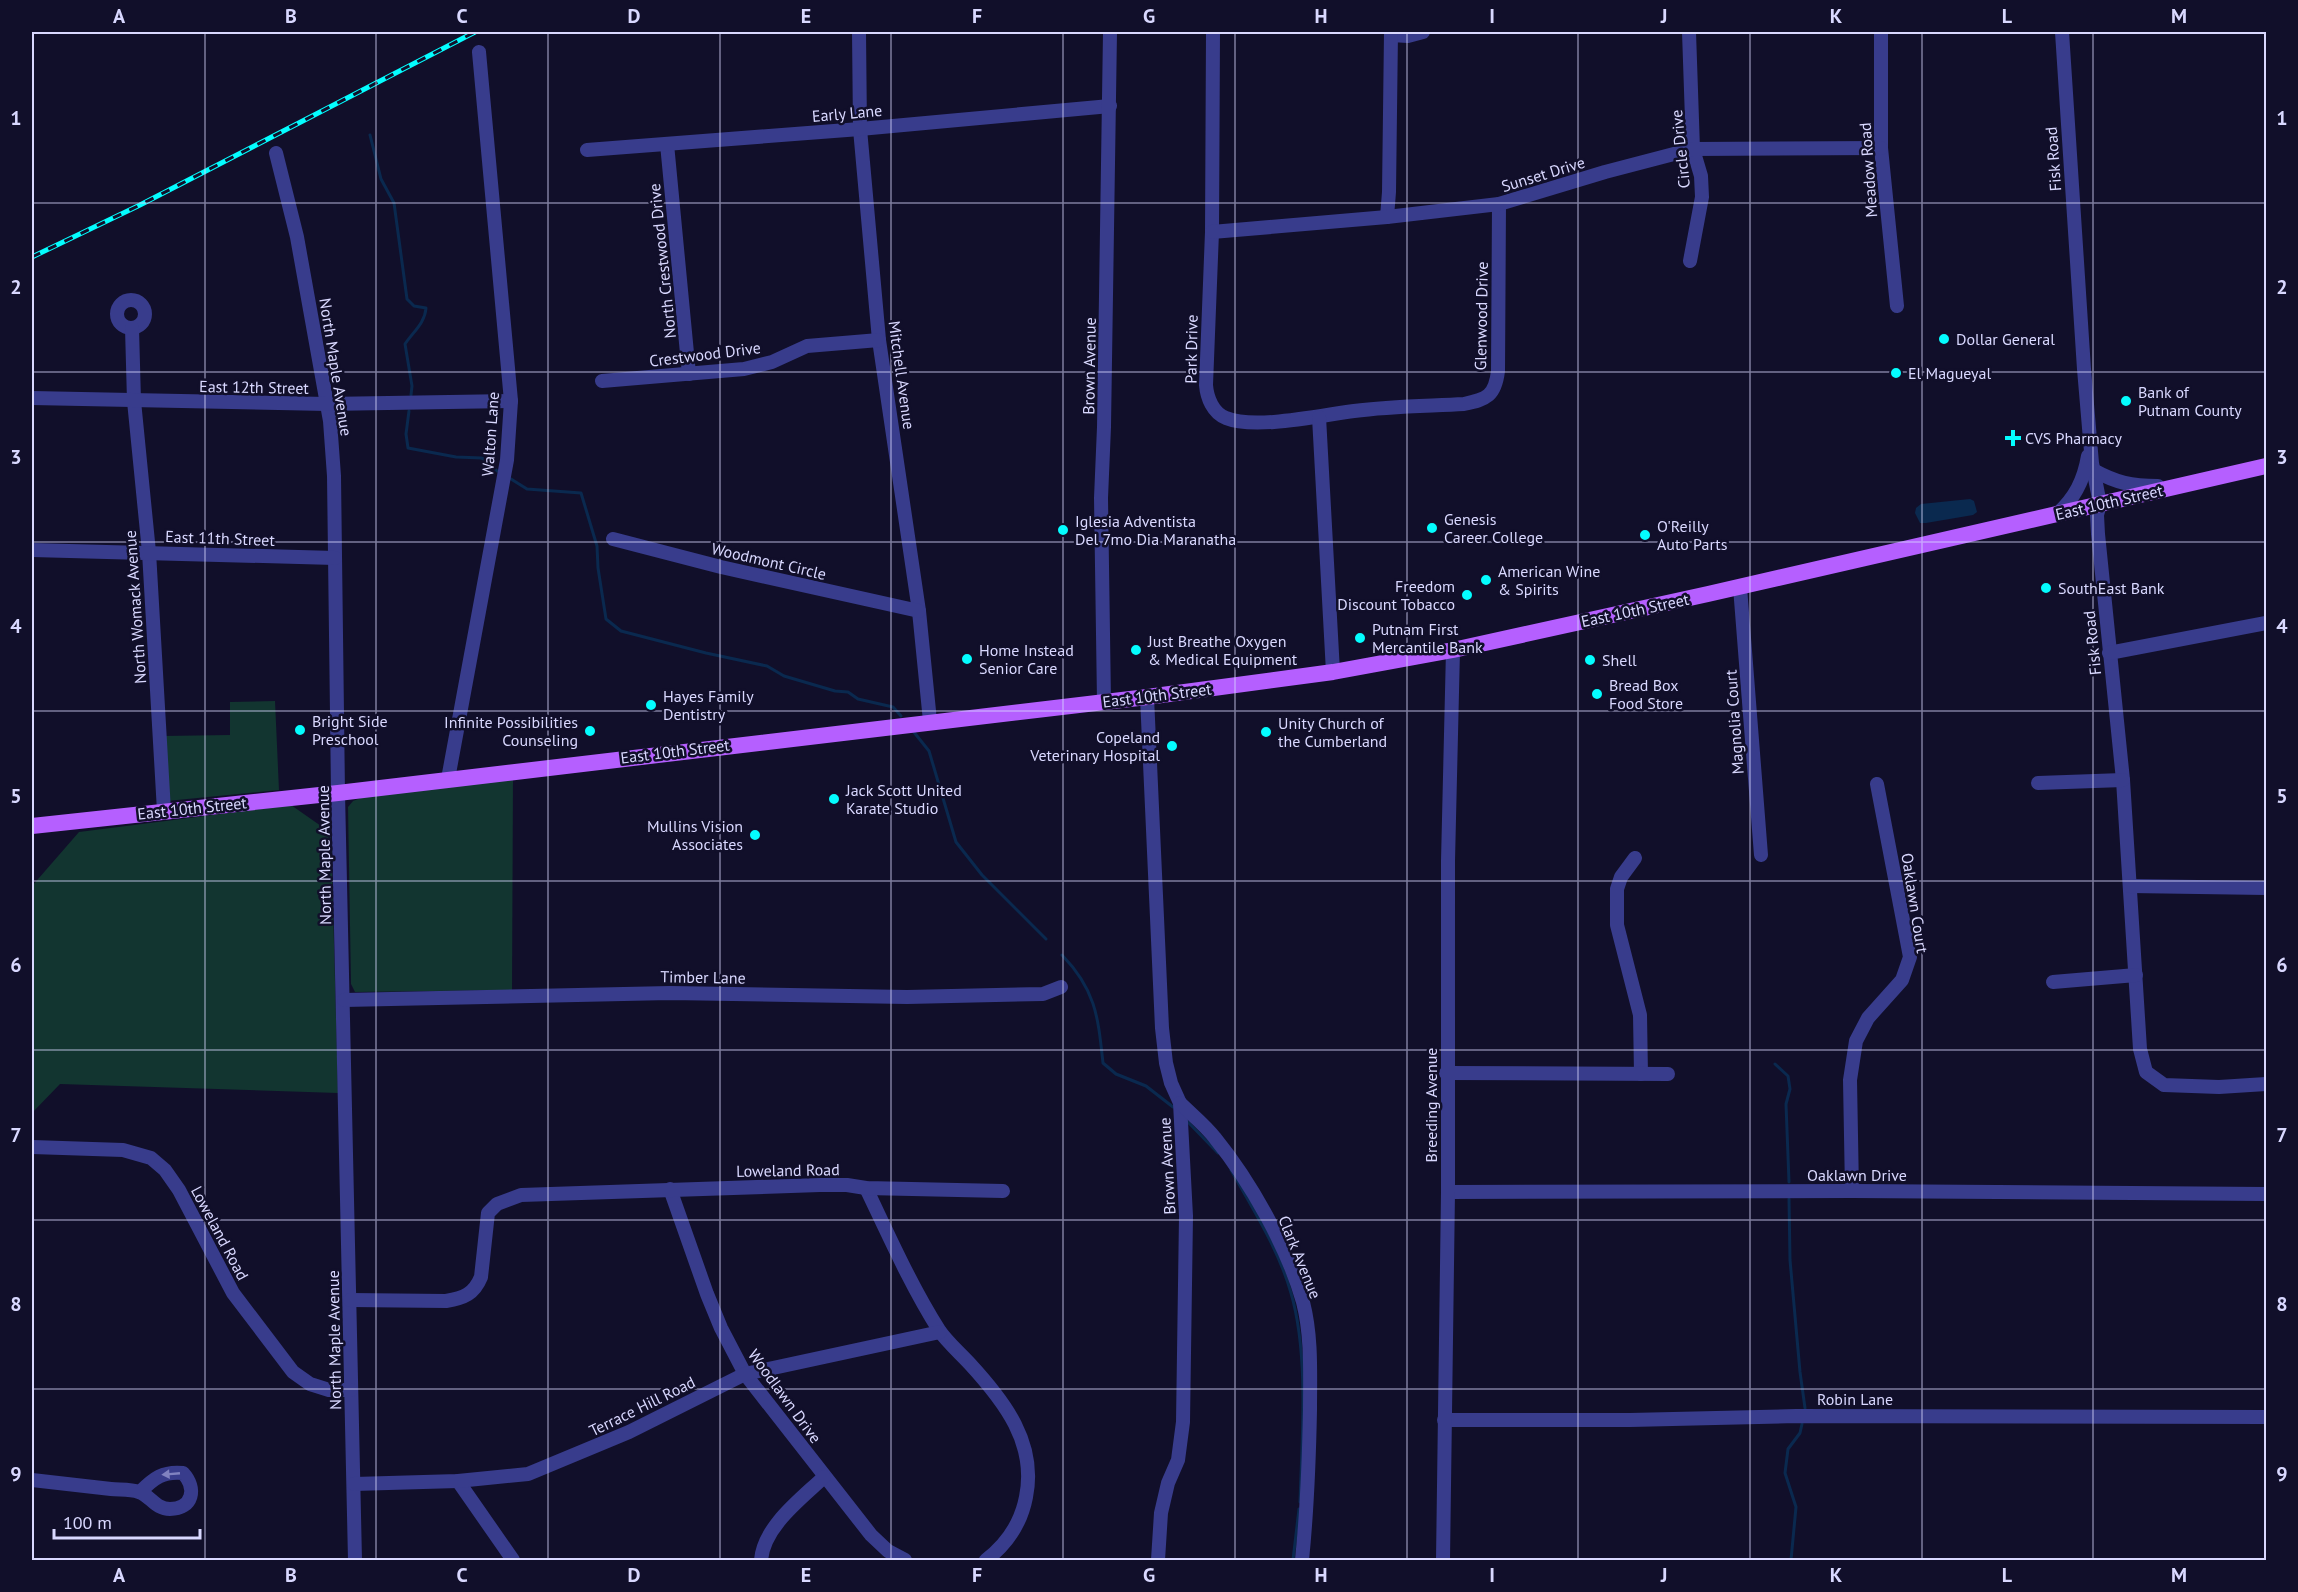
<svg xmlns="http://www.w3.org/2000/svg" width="2298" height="1592" font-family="'PT Sans',sans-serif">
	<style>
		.green { fill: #123530 }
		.water { fill: #0a294f }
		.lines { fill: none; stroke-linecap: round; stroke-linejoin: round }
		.stream { stroke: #0a294f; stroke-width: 3 }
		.minor { stroke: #383c8c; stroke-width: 14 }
		.major { stroke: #b55fff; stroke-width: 16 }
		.rail-casing { stroke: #04fdff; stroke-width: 5 }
		.rail { stroke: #110f2a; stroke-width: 3; stroke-dasharray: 9; stroke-linecap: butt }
		.oneway { fill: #8082c0 }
		.grid { fill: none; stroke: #d9d8ff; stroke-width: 1.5; stroke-opacity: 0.55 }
		.poi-dot { fill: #04fdff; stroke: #110f2a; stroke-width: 2 }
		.labels { text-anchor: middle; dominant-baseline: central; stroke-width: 5; stroke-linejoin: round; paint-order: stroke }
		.street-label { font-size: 16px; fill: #d9d8ff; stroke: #110f2a }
		.poi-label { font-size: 16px; fill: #d9d8ff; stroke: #110f2a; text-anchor: start }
		.neatline { fill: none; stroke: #d9d8ff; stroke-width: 2 }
		.grid-label { font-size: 20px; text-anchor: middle; font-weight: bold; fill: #d9d8ff }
	</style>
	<rect width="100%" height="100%" fill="#110f2a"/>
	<g class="green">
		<path d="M275 701 279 790 167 801 163 736 230 735V702Z"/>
		<path d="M513 778 512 990 355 992 351 984 348 807 353 801 363 797Z"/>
		<path d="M291 805 331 833 338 1093 60 1084 32 1113V886L79 832Z"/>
	</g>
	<path class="water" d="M1970 499 1974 501 1977 512 1973 515 1926 523H1920L1915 513 1916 508 1921 504Z"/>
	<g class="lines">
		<g class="stream">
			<path d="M370 135 381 179 394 203 407 299 414 306 426 308C425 323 413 332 405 344L412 386 411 395"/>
			<path d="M409 411 406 434 408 448 456 457 482 458 497 471"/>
			<path d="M511 479 527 489 581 493 597 546 598 568 606 619 621 631 706 653 767 666 784 676 835 691 848 692 858 699 893 707 901 716"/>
			<path d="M913 731 929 751 956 842 982 875 1046 939"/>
			<path d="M1062 955C1096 990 1098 1017 1103 1063L1116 1074 1146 1086 1173 1107"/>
			<path d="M1775 1064 1788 1076 1790 1089 1786 1104 1789 1182"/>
			<path d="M1188 1122 1218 1153"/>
			<path d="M1231 1170C1253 1209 1279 1250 1291 1293 1309 1355 1302 1438 1300 1502"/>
			<path d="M1789 1199 1790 1260 1800 1372 1805 1408"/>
			<path d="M1293 1560 1299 1509"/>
			<path d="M1791 1560 1796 1507 1785 1473 1788 1449 1800 1433 1802 1424"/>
		</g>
		<g class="minor">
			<path d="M859 32 860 129 879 340 919 611 930 721"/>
			<path d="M1213 32 1212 232 1206 385C1207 398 1213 413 1226 418 1255 430 1322 415 1354 411 1390 406 1428 406 1464 404 1487 399 1495 396 1498 371L1499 204"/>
			<path d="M1689 32 1693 149 1701 176 1702 197 1690 261"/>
			<path d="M1881 32V148L1897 306"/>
			<path d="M2062 32 2084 369 2092 463 2100 504 2097 515 2098 534 2123 780 2140 1049 2146 1072 2164 1085 2219 1087 2266 1084"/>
			<path d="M1391 35 1408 36 1423 32"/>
			<path d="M667 144 689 374"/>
			<path d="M587 150 860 129 1110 106"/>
			<path d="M276 153 297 237 330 421 334 476 338 793 355 1560"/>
			<path d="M1387 217 1389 192 1391 32"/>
			<path d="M1212 232 1387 217 1499 204 1605 172 1693 149 1881 148"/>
			<circle cx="131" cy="314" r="14"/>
			<path d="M132 328 134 401 149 552 164 811"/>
			<path d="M602 381 744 369 772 362 807 346 879 340"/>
			<path d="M32 398 327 404 511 401"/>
			<path d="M1319 417 1333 672"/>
			<path d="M2093 470C2117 483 2131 486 2158 486"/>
			<path d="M2057 514C2075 498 2084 480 2088 456"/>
			<path d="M613 539 721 567 919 611"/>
			<path d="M32 550 335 558"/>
			<path d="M1740 587 1761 855"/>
			<path d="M2109 653 2266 623"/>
			<path d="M1147 697 1162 1028 1166 1063 1171 1083 1180 1103 1186 1216 1183 1422 1178 1460 1168 1483 1161 1513 1158 1560"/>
			<path d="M1104 701 1101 498 1104 427 1110 32"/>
			<path d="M448 779 507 460 511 401 479 52"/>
			<path d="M2038 783 2123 780"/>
			<path d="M1635 858 1621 877 1617 889V925L1640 1015 1641 1074"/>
			<path d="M2130 886 2266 888"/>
			<path d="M2053 982 2136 975"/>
			<path d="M344 1000 670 993 907 997 1043 994 1061 987"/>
			<path d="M1446 1073 1668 1074"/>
			<path d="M1180 1103C1191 1114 1205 1125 1215 1138 1250 1181 1288 1248 1303 1302 1312 1337 1310 1374 1310 1410 1309 1461 1307 1511 1302 1560"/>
			<path d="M32 1147 123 1150 151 1158 165 1170 179 1190 233 1293 293 1372 310 1384 329 1390H351"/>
			<path d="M866 1188C889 1236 911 1286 939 1330 947 1342 960 1353 970 1364 1004 1401 1037 1443 1026 1497 1021 1523 1007 1544 986 1560"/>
			<path d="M670 1189 707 1294 721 1328 745 1374 871 1535 888 1551 905 1560"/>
			<path d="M1852 1191 1850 1080 1856 1041 1868 1018 1902 980 1910 957 1877 784"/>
			<path d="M1448 1192 1852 1191 2266 1194"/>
			<path d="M350 1300 446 1301C464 1298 474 1294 481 1277L488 1213 497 1204 521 1195 820 1185H847L866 1188 1003 1191"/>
			<path d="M1444 1420H1630L1796 1416 2266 1417"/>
			<path d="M32 1480C58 1483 84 1486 111 1489 119 1490 130 1489 139 1492 151 1496 155 1509 170 1509 193 1509 197 1488 183 1473 163 1471 154 1478 140 1492"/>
			<path d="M458 1481 513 1560"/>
			<path d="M354 1484 458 1481 528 1474 629 1432 745 1374 940 1332"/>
			<path d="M761 1560C764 1526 801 1499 824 1477"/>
			<path d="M1443 1560 1448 1192V861L1453 650"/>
		</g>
		<path class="major" d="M32 826 338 793 1147 697 1333 672 1453 650 1708 594 2266 466"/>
		<g class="rail-casing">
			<path id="rail" d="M32 257 140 205 475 32"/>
		</g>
		<use href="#rail" class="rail"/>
	</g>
	<defs><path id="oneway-solid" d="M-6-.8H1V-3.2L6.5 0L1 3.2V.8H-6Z" transform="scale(1.5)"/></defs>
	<use class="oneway" href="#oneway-solid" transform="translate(171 1474) rotate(175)"/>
	<path class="grid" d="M205 32V1560M376 32V1560M548 32V1560M720 32V1560M891 32V1560M1063 32V1560M1235 32V1560M1407 32V1560M1578 32V1560M1750 32V1560M1922 32V1560M2093 32V1560M32 203H2266M32 372H2266M32 542H2266M32 711H2266M32 881H2266M32 1050H2266M32 1220H2266M32 1389H2266"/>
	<g class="poi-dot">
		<circle cx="1944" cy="339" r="6"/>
		<circle cx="1896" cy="373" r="6"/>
		<circle cx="2126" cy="401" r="6"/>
		<path d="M2010 429h6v6h6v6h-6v6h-6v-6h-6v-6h6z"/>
		<circle cx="1432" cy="528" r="6"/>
		<circle cx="1063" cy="530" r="6"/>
		<circle cx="1645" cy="535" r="6"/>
		<circle cx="1486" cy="580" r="6"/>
		<circle cx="2046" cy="588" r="6"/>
		<circle cx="1467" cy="595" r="6"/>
		<circle cx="1360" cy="638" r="6"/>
		<circle cx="1136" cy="650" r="6"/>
		<circle cx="967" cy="659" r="6"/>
		<circle cx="1590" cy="660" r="6"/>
		<circle cx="1597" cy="694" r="6"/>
		<circle cx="651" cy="705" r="6"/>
		<circle cx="300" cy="730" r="6"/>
		<circle cx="590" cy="731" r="6"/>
		<circle cx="1266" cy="732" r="6"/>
		<circle cx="1172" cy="746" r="6"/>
		<circle cx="834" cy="799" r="6"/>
		<circle cx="755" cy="835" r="6"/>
	</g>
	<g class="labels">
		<g class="street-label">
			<text transform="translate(847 113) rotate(-5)">Early Lane</text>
			<text transform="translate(1680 149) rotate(-96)">Circle Drive</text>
			<text transform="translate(2053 159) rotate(-94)">Fisk Road</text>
			<text transform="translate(1868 170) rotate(-94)">Meadow Road</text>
			<text transform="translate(1543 174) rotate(-17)">Sunset Drive</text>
			<text transform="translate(662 261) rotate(-96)">North Crestwood Drive</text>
			<text transform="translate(1481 316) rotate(-89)">Glenwood Drive</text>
			<text transform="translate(1191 349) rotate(-89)">Park Drive</text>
			<text transform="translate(705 354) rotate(-7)">Crestwood Drive</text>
			<text transform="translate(1089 366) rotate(-89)">Brown Avenue</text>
			<text transform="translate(336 367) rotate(81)">North Maple Avenue</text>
			<text transform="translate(902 375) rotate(82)">Mitchell Avenue</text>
			<text transform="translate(254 387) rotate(1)">East 12th Street</text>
			<text transform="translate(490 434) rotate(-86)">Walton Lane</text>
			<text transform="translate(2109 502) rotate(-13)">East 10th Street</text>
			<text transform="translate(220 538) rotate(2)">East 11th Street</text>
			<text transform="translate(769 561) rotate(13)">Woodmont Circle</text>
			<text transform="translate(135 607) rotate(-94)">North Womack Avenue</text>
			<text transform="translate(1635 610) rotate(-12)">East 10th Street</text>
			<text transform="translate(2092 643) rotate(-96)">Fisk Road</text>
			<text transform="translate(1157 695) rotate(-7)">East 10th Street</text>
			<text transform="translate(1734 722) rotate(-94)">Magnolia Court</text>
			<text transform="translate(675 751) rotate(-7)">East 10th Street</text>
			<text transform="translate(192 808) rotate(-6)">East 10th Street</text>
			<text transform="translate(324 855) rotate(-91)">North Maple Avenue</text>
			<text transform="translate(1915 903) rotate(81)">Oaklawn Court</text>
			<text transform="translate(703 977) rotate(1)">Timber Lane</text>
			<text transform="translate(1431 1105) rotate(-90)">Breeding Avenue</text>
			<text transform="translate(1167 1166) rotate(-93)">Brown Avenue</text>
			<text transform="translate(788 1170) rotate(-1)">Loweland Road</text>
			<text x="1857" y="1175">Oaklawn Drive</text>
			<text transform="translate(220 1233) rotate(62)">Loweland Road</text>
			<text transform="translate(1300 1257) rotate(68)">Clark Avenue</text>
			<text transform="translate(334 1340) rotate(-91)">North Maple Avenue</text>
			<text transform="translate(785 1396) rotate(54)">Woodlawn Drive</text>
			<text x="1855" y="1399">Robin Lane</text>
			<text transform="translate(642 1406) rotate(-26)">Terrace Hill Road</text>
		</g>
		<g class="poi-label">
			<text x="1956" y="339">Dollar General</text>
			<text x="1908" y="373">El Magueyal</text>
			<text x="2138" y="392">Bank of<tspan x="2138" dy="18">Putnam County</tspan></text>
			<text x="2025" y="438">CVS Pharmacy</text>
			<text x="1444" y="519">Genesis<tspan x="1444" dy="18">Career College</tspan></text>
			<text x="1075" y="521">Iglesia Adventista<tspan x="1075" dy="18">Del 7mo Dia Maranatha</tspan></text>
			<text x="1657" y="526">O'Reilly<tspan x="1657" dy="18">Auto Parts</tspan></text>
			<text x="1498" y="571">American Wine<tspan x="1498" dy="18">&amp; Spirits</tspan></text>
			<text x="1455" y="586" text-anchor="end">Freedom<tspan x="1455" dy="18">Discount Tobacco</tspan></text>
			<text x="2058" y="588">SouthEast Bank</text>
			<text x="1372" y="629">Putnam First<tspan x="1372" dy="18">Mercantile Bank</tspan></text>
			<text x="1148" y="641">Just Breathe Oxygen<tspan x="1148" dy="18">&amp; Medical Equipment</tspan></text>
			<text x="979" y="650">Home Instead<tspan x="979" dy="18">Senior Care</tspan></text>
			<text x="1602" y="660">Shell</text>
			<text x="1609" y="685">Bread Box<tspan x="1609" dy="18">Food Store</tspan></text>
			<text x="663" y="696">Hayes Family<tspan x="663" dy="18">Dentistry</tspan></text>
			<text x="312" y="721">Bright Side<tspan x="312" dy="18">Preschool</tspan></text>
			<text x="578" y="722" text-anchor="end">Infinite Possibilities<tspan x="578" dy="18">Counseling</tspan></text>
			<text x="1278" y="723">Unity Church of<tspan x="1278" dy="18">the Cumberland</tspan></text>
			<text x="1160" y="737" text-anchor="end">Copeland<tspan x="1160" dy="18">Veterinary Hospital</tspan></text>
			<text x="846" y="790">Jack Scott United<tspan x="846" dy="18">Karate Studio</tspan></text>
			<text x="743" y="826" text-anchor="end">Mullins Vision<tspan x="743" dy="18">Associates</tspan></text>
		</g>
	</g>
	<rect width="2298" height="1592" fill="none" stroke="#110f2a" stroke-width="66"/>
	<path d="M54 1529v9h146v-9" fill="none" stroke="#d9d8ff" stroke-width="3"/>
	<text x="63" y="1529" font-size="18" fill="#d9d8ff" stroke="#110f2a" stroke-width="4.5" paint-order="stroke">100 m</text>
	<rect x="33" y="33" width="2232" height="1526" class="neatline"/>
	<g class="grid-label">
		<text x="119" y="23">A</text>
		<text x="291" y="23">B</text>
		<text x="462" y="23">C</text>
		<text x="634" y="23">D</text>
		<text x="806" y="23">E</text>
		<text x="977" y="23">F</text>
		<text x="1149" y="23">G</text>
		<text x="1321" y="23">H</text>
		<text x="1492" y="23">I</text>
		<text x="1664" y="23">J</text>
		<text x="1836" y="23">K</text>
		<text x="2007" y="23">L</text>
		<text x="2179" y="23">M</text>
		<text x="16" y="125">1</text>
		<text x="2282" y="125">1</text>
		<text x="16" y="294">2</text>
		<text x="2282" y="294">2</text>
		<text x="16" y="464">3</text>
		<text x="2282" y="464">3</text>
		<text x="16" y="633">4</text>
		<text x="2282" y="633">4</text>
		<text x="16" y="803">5</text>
		<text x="2282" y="803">5</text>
		<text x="16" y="972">6</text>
		<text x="2282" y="972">6</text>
		<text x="16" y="1142">7</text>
		<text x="2282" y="1142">7</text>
		<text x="16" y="1311">8</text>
		<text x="2282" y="1311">8</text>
		<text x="16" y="1481">9</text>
		<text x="2282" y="1481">9</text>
		<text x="119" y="1582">A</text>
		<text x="291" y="1582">B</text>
		<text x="462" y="1582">C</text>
		<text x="634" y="1582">D</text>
		<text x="806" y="1582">E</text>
		<text x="977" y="1582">F</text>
		<text x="1149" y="1582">G</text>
		<text x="1321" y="1582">H</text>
		<text x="1492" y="1582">I</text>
		<text x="1664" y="1582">J</text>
		<text x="1836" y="1582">K</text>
		<text x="2007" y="1582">L</text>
		<text x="2179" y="1582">M</text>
	</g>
</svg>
